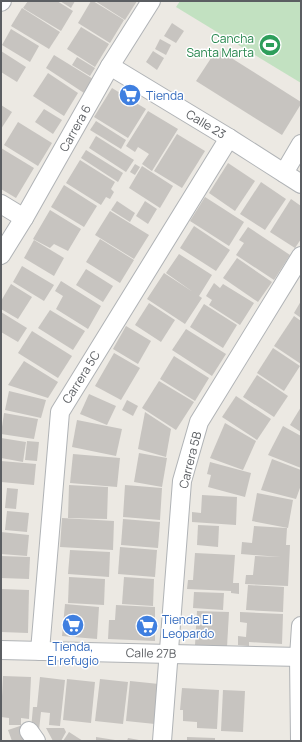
<svg xmlns="http://www.w3.org/2000/svg" width="302" height="742" font-family="Manrope,sans-serif">
	<style>
		.green { fill: #c2e1c1 }
		.building { fill: #c7c4c0 }
		.lines { fill: none; stroke-linecap: round; stroke-linejoin: round }
		.minor-casing { stroke: #b0b3b6; stroke-width: 20 }
		.minor { stroke: #fff; stroke-width: 18 }
		.labels { text-anchor: middle; dominant-baseline: central; stroke-width: 3; stroke-linejoin: round; paint-order: stroke }
		.leisure-label { font-size: 12px; fill: #27864d; stroke: #fff; text-anchor: end }
		.shop-label { font-size: 12px; fill: #366cbe; stroke: #fff; text-anchor: start }
		.street-label { font-size: 12px; fill: #5b5e62; stroke: #fff }
	</style>
	<rect width="100%" height="100%" fill="#ece9e3"/>
	<path class="green" d="M180 1H301V83L176 7Z"/>
	<g class="building">
		<path d="M28 1H57L73 11 61 31 23 8Z"/>
		<path d="M60 1H75L71 8Z"/>
		<path d="M91 1H93L124 20 110 43 78 23Z"/>
		<path d="M95 1H137L125 20Z"/>
		<path d="M22 8 60 32 49 49 11 26Z"/>
		<path d="M172 23 184 31 176 43 164 36Z"/>
		<path d="M81 27 109 44 95 67 67 49Z"/>
		<path d="M11 29 39 46 30 62 2 45Z"/>
		<path d="M160 39 171 45 166 55 155 49Z"/>
		<path d="M217 49 301 102V104L282 135 196 81Z"/>
		<path d="M1 51 26 67 17 82 1 72Z"/>
		<path d="M153 51 164 58 157 70 146 62Z"/>
		<path d="M54 55 93 79 84 93 46 68Z"/>
		<path d="M77 57 95 68 90 76 72 65Z"/>
		<path d="M48 73 78 93 64 116 33 96Z"/>
		<path d="M112 88 146 109 128 138 94 117Z"/>
		<path d="M1 105 12 112 1 129Z"/>
		<path d="M44 109 62 120 53 134 35 122Z"/>
		<path d="M148 111 178 129 152 171 142 164 149 154 138 147 135 152 126 146Z"/>
		<path d="M96 121 126 140 121 149 90 130Z"/>
		<path d="M18 122 52 143 38 166 4 145Z"/>
		<path d="M177 134 205 151 182 188 154 171Z"/>
		<path d="M96 136 134 160 126 172 89 148Z"/>
		<path d="M1 148 34 168 16 198 1 189Z"/>
		<path d="M86 150 123 173 118 182 81 158Z"/>
		<path d="M80 160 115 182 111 189 114 192 110 199 106 197 101 205 66 183Z"/>
		<path d="M228 163 255 181 235 211 209 193Z"/>
		<path d="M135 164 140 167 135 175 130 172Z"/>
		<path d="M142 166 173 186 160 208 129 188Z"/>
		<path d="M261 182 286 199 265 230 240 214Z"/>
		<path d="M64 185 97 206 84 227 51 207Z"/>
		<path d="M205 197 244 222 229 246 190 221Z"/>
		<path d="M291 199 301 206V239L295 248 270 232Z"/>
		<path d="M117 201 135 213 130 222 111 210Z"/>
		<path d="M145 201 157 209 148 224 136 216Z"/>
		<path d="M50 210 81 229 68 251 54 244 50 248 33 239Z"/>
		<path d="M110 211 149 235 134 259 95 235Z"/>
		<path d="M194 226 230 250 216 271 180 248Z"/>
		<path d="M248 227 290 255 274 280 236 255 244 243 239 240Z"/>
		<path d="M100 239 134 260 120 283 86 262Z"/>
		<path d="M34 240 64 258 54 276 24 258Z"/>
		<path d="M179 254 212 275 199 296 202 298 185 324 147 299 164 273 193 292 166 273Z"/>
		<path d="M237 258 272 282 258 302 223 278Z"/>
		<path d="M22 266 54 285 44 301 13 282Z"/>
		<path d="M86 269 113 286 103 302 76 285Z"/>
		<path d="M61 281 101 306 88 329 56 309 63 296 55 291Z"/>
		<path d="M214 283 220 288 223 284 254 303 240 325 209 305 212 300 206 296Z"/>
		<path d="M11 284 32 297 18 319 1 309V301Z"/>
		<path d="M301 301V318L294 313Z"/>
		<path d="M149 303 175 320 161 342 135 325Z"/>
		<path d="M204 304 237 325 223 348 190 327Z"/>
		<path d="M50 310 85 331 73 350 38 328Z"/>
		<path d="M1 312 27 328 18 342 1 332Z"/>
		<path d="M294 316 301 321V364L274 346Z"/>
		<path d="M126 326 151 341 138 364 113 349Z"/>
		<path d="M186 329 226 354 212 376 172 350Z"/>
		<path d="M32 331 72 356 58 378 18 353Z"/>
		<path d="M273 348 300 366 284 391 257 373Z"/>
		<path d="M114 353 140 368 121 400 95 386Z"/>
		<path d="M174 356 209 378 195 401 160 379Z"/>
		<path d="M24 361 58 382 48 398 8 385Z"/>
		<path d="M257 375 288 396 274 417 243 397Z"/>
		<path d="M159 381 194 402 176 430 142 408Z"/>
		<path d="M9 391 46 400 41 418 5 410Z"/>
		<path d="M89 394 116 406 107 425 80 414Z"/>
		<path d="M236 396 271 419 257 440 222 417Z"/>
		<path d="M127 400 138 406 133 416 122 410Z"/>
		<path d="M301 407V432L290 425Z"/>
		<path d="M145 412 171 429 166 457 138 449Z"/>
		<path d="M4 413 38 419 34 439 1 434Z"/>
		<path d="M77 420 122 429 116 456 72 447Z"/>
		<path d="M225 423 256 441 243 470 210 458Z"/>
		<path d="M283 426 301 436V468L268 455Z"/>
		<path d="M1 438 26 442 23 462 1 458Z"/>
		<path d="M27 441 39 442 37 461 25 460Z"/>
		<path d="M139 453 167 458 162 487 134 482Z"/>
		<path d="M73 454 120 458 117 487 70 483Z"/>
		<path d="M272 459 301 470V485L296 499 261 490Z"/>
		<path d="M1 461 36 464 34 485 1 482Z"/>
		<path d="M210 462 251 473 245 497 208 487 211 475 207 474Z"/>
		<path d="M69 485 108 487 107 519 68 518Z"/>
		<path d="M125 485 162 488 160 520 123 517Z"/>
		<path d="M7 488 18 489 16 509 5 508Z"/>
		<path d="M257 493 293 500 288 528 252 521Z"/>
		<path d="M202 495 237 497 236 525 192 522V512L201 513Z"/>
		<path d="M7 511 29 513 27 532 5 530Z"/>
		<path d="M62 518 114 521 113 550 60 547Z"/>
		<path d="M123 519 160 522 158 548 121 545Z"/>
		<path d="M198 525 219 526 218 547 197 545Z"/>
		<path d="M254 526 287 528 286 545H290L288 586 245 584 246 575H253L255 556 281 557 241 554 242 542 252 543Z"/>
		<path d="M1 532 29 535 27 556 1 554Z"/>
		<path d="M120 547 157 550 155 577 118 574Z"/>
		<path d="M70 550 110 552 109 577 68 574Z"/>
		<path d="M195 553 235 555 233 583H239V594L231 593V591L187 589 188 580H193Z"/>
		<path d="M1 556 30 557 29 579 1 578Z"/>
		<path d="M69 577 105 579 104 605 68 603Z"/>
		<path d="M124 577 154 579 153 606 122 604Z"/>
		<path d="M248 585 284 587 283 612 246 610Z"/>
		<path d="M1 589 29 590 28 633 1 632Z"/>
		<path d="M194 592 224 593 223 610 193 608Z"/>
		<path d="M65 604 99 607 97 639 62 636Z"/>
		<path d="M116 605 155 607V641L108 639 109 620H115Z"/>
		<path d="M197 611 229 612 227 647 195 645Z"/>
		<path d="M240 612 283 614 282 644 249 642V646L238 645V636L246 637 247 623 240 622Z"/>
		<path d="M3 676 31 677 29 719 21 718V725H9V718L1 717Z"/>
		<path d="M40 677 65 680 60 726 49 725 50 713 41 712 39 730 31 729 33 707H37Z"/>
		<path d="M67 679 95 682 91 723 63 720Z"/>
		<path d="M100 679 128 682 123 724 95 721Z"/>
		<path d="M130 681 159 684 155 724 126 721Z"/>
		<path d="M182 688 219 690 217 729 197 728V722L183 721V710H180Z"/>
		<path d="M223 690 245 691 243 732 221 731Z"/>
		<path d="M20 726 25 741H12L8 730Z"/>
		<path d="M46 728H64L66 732 61 741H53Z"/>
		<path d="M69 732 83 741H63Z"/>
		<path d="M96 737 115 740V741H96Z"/>
		<path d="M187 737 215 738V741H187Z"/>
		<path d="M128 738 139 740V741H127Z"/>
	</g>
	<g class="lines">
		<g class="minor-casing">
			<g id="minor">
				<path d="M1 2 2 1"/>
				<path d="M110 66 229 138 301 184"/>
				<path d="M284 173 301 144"/>
				<path d="M1 204 24 218"/>
				<path d="M1 255 24 218 110 66 151 1"/>
				<path d="M1 650 301 657"/>
				<path d="M40 651 60 412 229 138"/>
				<path d="M29 731 36 741"/>
				<path d="M162 741 182 481 199 422 301 256"/>
				<path d="M300 741 299 657 301 626"/>
			</g>
		</g>
		<use href="#minor" class="minor"/>
	</g>
	<defs>
		<g id="stadium-disc" transform="scale(1.15)"><circle r="9.5" fill="#2e9e5b" stroke="#fff"/><path d="M0-5a6.5 5 0 1 0 0 10a6.5 5 0 1 0 0-10ZM-3.5-1.8h7v3.6h-7Z" fill="#fff"/></g>
		<g id="supermarket-disc" transform="scale(1.15)"><circle r="9.5" fill="#3f7fe0" stroke="#fff"/><path d="M-6-5.5h2.5l.6 2H6L4.5 2H-2.5L-4.4-4H-6ZM-1.5 3.2a1.3 1.3 0 1 0 .1 0ZM3 3.2a1.3 1.3 0 1 0 .1 0Z" fill="#fff"/></g>
	</defs>
	<g fill-rule="evenodd">
		<use href="#stadium-disc" x="270" y="45"/>
		<use href="#supermarket-disc" x="130" y="95"/>
		<use href="#supermarket-disc" x="73" y="625"/>
		<use href="#supermarket-disc" x="147" y="626"/>
	</g>
	<g class="labels">
		<g class="leisure-label">
			<text x="254" y="38">Cancha<tspan x="254" dy="14">Santa Marta</tspan></text>
		</g>
		<g class="shop-label">
			<text x="146" y="95">Tienda</text>
			<text x="162" y="619">Tienda El<tspan x="162" dy="14">Leopardo</tspan></text>
			<text x="73" y="646" text-anchor="middle">Tienda,<tspan x="73" dy="14">El refugio</tspan></text>
		</g>
		<g class="street-label">
			<text transform="translate(206 124) rotate(31)">Calle 23</text>
			<text transform="translate(75 128) rotate(-61)">Carrera 6</text>
			<text transform="translate(81 377) rotate(-58)">Carrera 5C</text>
			<text transform="translate(190 460) rotate(-76)">Carrera 5B</text>
			<text transform="translate(151 653) rotate(1)">Calle 27B</text>
		</g>
	</g>
	<rect width="302" height="742" fill="none" stroke="#5b5e62" stroke-width="4"/>
</svg>
